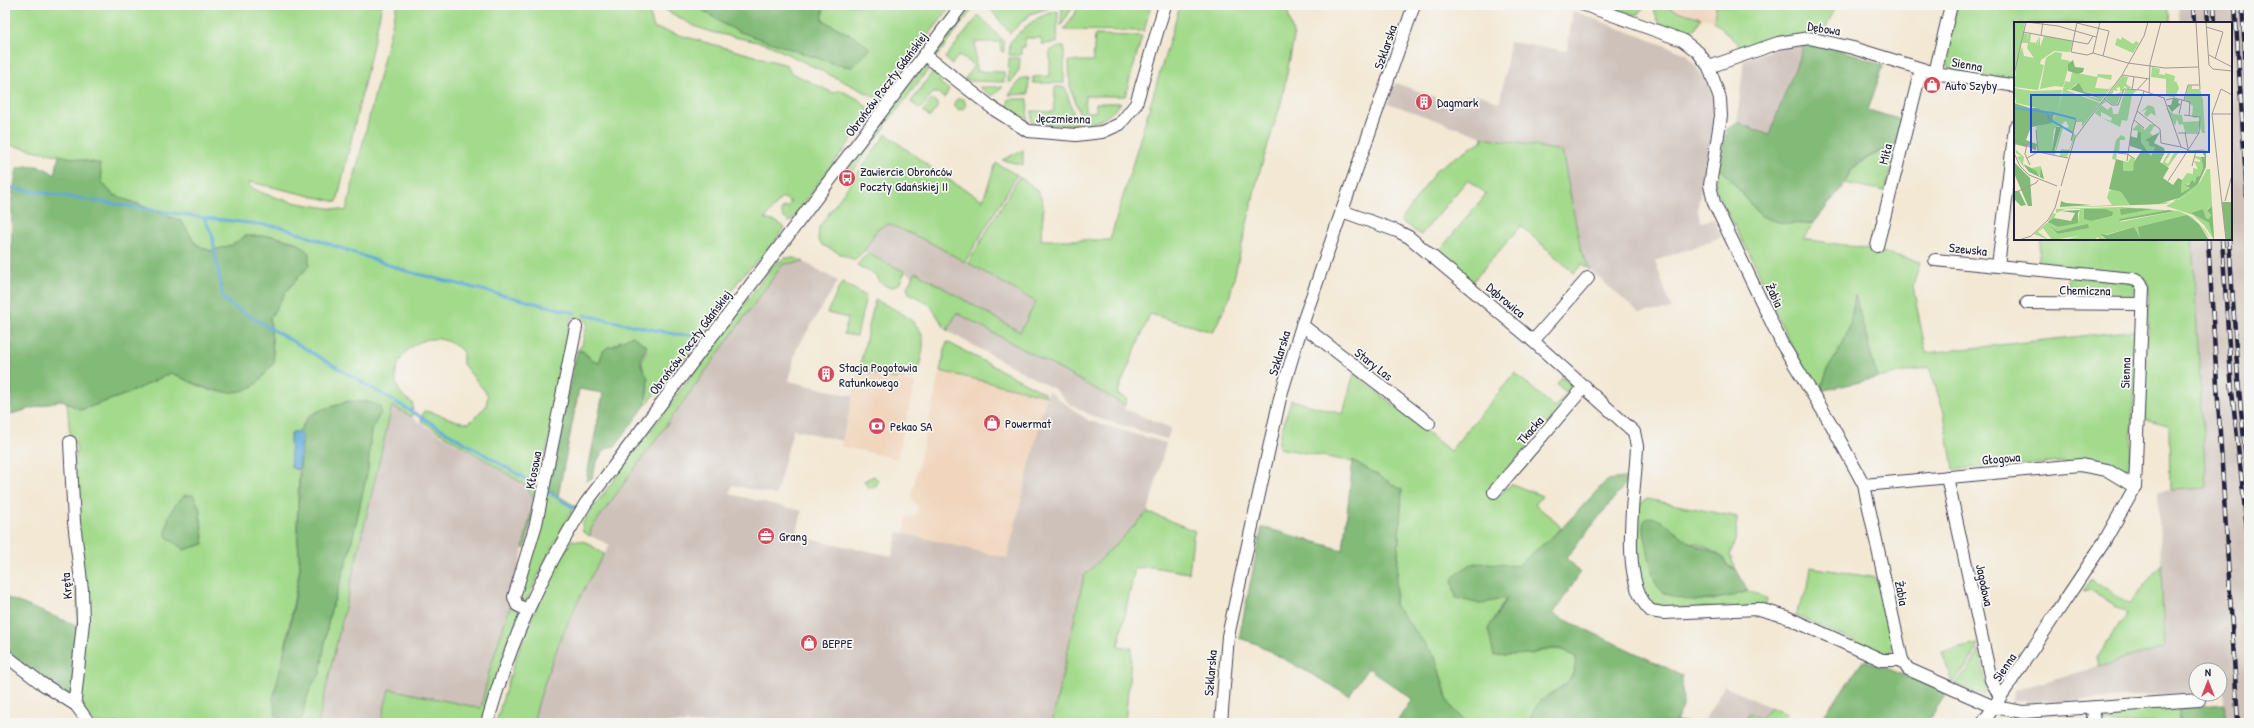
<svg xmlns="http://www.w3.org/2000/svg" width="2254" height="728" font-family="'Patrick Hand',sans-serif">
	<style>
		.built { fill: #f1d5bd }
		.industrial { fill: #cec1ba }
		.green { fill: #a3da8b; stroke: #627e63; fill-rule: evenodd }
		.forest { fill: #82ba77; stroke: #526e59 }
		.water { fill: #60aad8; stroke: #41668a }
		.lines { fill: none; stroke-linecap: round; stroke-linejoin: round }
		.stream { stroke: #60aad8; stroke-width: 3 }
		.minor-casing { stroke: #414052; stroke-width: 14 }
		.minor { stroke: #fff; stroke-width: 12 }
		.rail-casing { stroke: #22223b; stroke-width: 4.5 }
		.rail { stroke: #f6f6f2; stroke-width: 3; stroke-dasharray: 9; stroke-linecap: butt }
		.labels { text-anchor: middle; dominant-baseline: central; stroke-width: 3.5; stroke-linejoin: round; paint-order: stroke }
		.street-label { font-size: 13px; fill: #22223b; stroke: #f6f6f2 }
		.poi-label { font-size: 13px; fill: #22223b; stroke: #f6f6f2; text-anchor: start }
		.inset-river { fill: none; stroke: #60aad8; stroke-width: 2 }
		.inset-road { fill: none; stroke: #9f9997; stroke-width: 1 }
		.view { fill: #1d4ed8; fill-opacity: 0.15; stroke: #1d4ed8; stroke-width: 2 }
		.inset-edge { fill: none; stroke: #22223b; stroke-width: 2 }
	</style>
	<rect width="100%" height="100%" fill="#f6f6f2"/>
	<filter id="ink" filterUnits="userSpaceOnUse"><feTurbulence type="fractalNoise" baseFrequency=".025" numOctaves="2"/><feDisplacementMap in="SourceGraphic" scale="8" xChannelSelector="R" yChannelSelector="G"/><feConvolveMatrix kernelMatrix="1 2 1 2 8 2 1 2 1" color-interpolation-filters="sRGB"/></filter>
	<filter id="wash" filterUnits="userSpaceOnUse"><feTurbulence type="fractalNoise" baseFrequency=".012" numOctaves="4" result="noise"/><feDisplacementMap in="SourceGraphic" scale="16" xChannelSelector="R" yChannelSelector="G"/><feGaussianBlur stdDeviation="0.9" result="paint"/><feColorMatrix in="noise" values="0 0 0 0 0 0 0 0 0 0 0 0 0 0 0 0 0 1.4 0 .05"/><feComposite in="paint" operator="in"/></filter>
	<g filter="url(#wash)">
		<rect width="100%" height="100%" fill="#f3e8d4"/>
		<g class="built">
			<path d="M1657 5H1716L1714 21 1701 18Z"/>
			<path d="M859 370 915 383 897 459 841 446Z"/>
			<path d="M940 371 1047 396 1007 558 903 534 907 517 916 515 918 506 911 499Z"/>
		</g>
		<g class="industrial">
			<path d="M2178 5H2244L2249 82V723H2226L2223 691H2220V670H2196V693L2163 694 2053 702 2011 700 2015 690 2164 648 2158 491 2206 488 2192 239H2231V23H2180Z"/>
			<path d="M1573 11 1687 54 1711 87 1714 99V127L1697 209 1701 222 1714 219 1721 237 1655 261 1672 309 1639 313 1590 270 1582 250 1562 151 1483 137 1388 103 1395 83 1450 102 1452 99 1472 94 1482 95 1500 103 1510 42 1567 51Z"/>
			<path d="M1806 40 1768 136 1737 122 1744 59Z"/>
			<path d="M889 224 931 243 1036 302 1020 332 916 272 913 277 864 251 877 229Z"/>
			<path d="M804 262 838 281 796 350 789 381 853 396 842 441 793 429 776 495 732 485 730 494 802 511 796 536 892 556 898 532 1007 558 1048 391 1089 421 1166 443 1148 512 1084 576 1052 723H533L542 688 562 634 592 573 610 545 590 536 591 529 783 264Z"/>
			<path d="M957 313 1125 405 1124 409 1171 428 1167 439 1097 418 1070 404 1056 390 947 331Z"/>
			<path d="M392 406 524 484 533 496V508L523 548 512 607 509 609 489 672 481 709 389 689 381 723H318Z"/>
			<path d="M1724 686 1770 707 1762 720 1750 713 1744 723H1703Z"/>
		</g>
		<g class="green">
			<path d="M5 5H382L337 202 250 182 249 186C277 203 315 205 346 211L397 5H637L649 12 654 28 787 65 790 72 833 93 840 90 858 99 872 112 790 222 783 217 781 211 784 207 787 208 791 202 782 197 765 219 777 222 784 228 767 252 741 277 723 304 721 311 713 324 645 406C645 401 647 395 648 390 649 372 635 366 647 350L620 341 602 354 599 363H596L583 351H577L582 345 588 321 571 317 567 334 572 335 525 549 523 548 534 501 533 496 524 484 421 421 424 411C440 413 453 422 469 423L486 406 488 395 463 364V352C422 310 367 379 413 403L412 417 392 406 318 723H297L303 716 305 702 313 683 320 674 329 617 349 554 368 469 371 431 380 412 349 401 321 410 308 416 299 432H292L290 439 295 470 299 469 297 528 300 568 283 659 276 716 281 723H94L80 706 74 463 77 449 73 437 70 435 67 403 81 410 124 395 171 373 211 391 274 363 270 318 287 290 309 266 298 243 273 236H245L232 245 210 251 196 244 181 221 112 194 102 182 99 164 5 144ZM185 495 199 506 202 528Z"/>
			<path d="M657 5H696L723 24 809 56 852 67 869 49 860 40 822 20 824 5H952L879 99 767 44 711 32 694 26Z"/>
			<path d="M968 5 974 7 938 55 934 56V51Z"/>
			<path d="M987 5 1049 6V8L1030 14 1010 33Z"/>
			<path d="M1062 5H1074L1061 26Z"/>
			<path d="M1080 5H1151L1144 31 1064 30Z"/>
			<path d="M1180 5H1291L1287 9 1294 38 1281 103 1258 177 1229 299 1213 332 1150 314 1117 394 1127 399 1125 405 957 313 947 331 930 305 909 293 907 287 916 272 1020 332 1036 302 968 263 1019 177C1052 196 1042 208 1041 240H1110Z"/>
			<path d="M1607 5H1646L1639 14 1634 15Z"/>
			<path d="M1654 5H1657L1701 18 1695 29 1686 32 1660 24 1654 12Z"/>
			<path d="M1716 5H1836L1823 35 1744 50 1714 21Z"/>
			<path d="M1958 5H2166L2171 23H2015V82L1956 72 1948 67 1945 55Z"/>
			<path d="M1058 11 1057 43 1042 44 1041 38H1025V47H1021V55H1009L1010 42C1026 26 1035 16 1058 11Z"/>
			<path d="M979 15 1004 42V52L1001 51 1000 42H975L976 71 1004 72V82L972 81 965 79 974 65 959 55 952 64 945 58Z"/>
			<path d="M1095 35 1142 36 1125 96H1085V112H1096V103H1121C1110 116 1101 122 1083 124L1070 86 1069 61H1093Z"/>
			<path d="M1059 47H1064V83H1033V77L1050 76V51Z"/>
			<path d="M1009 58H1020L1019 70 1011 82H1008Z"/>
			<path d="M924 65 930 67 888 122 883 119Z"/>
			<path d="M934 70 941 75 940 83 949 90 944 98 938 93H933L920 109 911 102Z"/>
			<path d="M1022 78H1029L1028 94 1009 95Z"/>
			<path d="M979 87H1003L994 95H990Z"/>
			<path d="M1055 87H1065L1077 125H1043L1031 123 1032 111 1054 112Z"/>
			<circle cx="960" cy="104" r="5.5"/>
			<path d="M932 99 939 105 930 117 923 111Z"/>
			<path d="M1009 99H1028L1027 121 1007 108Z"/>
			<path d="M880 122 886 126 850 175 847 173 853 160Z"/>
			<path d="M886 134 942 176 983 200 996 163 1017 175 965 262 931 243 889 224 877 229 864 251 854 260 822 245 818 239 819 227Z"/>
			<path d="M1483 137 1562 151 1581 250 1590 270 1582 264 1574 273 1521 226 1473 281 1439 251 1486 194 1468 179 1421 235 1401 221 1437 169 1483 140Z"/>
			<path d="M1897 143 1885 191 1845 183C1857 155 1874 159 1897 143Z"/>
			<path d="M1023 150V165L1002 160Z"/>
			<path d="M1719 166 1761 216 1801 224 1814 223 1803 239 1871 249 1920 262 1913 287 1926 353 2137 330 2130 472 2122 474 2081 461 1953 469 1944 413 1929 367 1877 378 1855 296 1850 325 1843 344 1828 369 1820 391 1801 363 1785 333 1756 266 1718 195 1715 186Z"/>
			<path d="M2041 239H2192L2206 488 2170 490 2169 425 2144 419 2149 287 2147 281 2141 276 2038 265Z"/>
			<path d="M867 253 905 272 899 284 890 288 879 282 878 277 857 265Z"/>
			<path d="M785 258H795L804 262 783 264 591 529 590 536 583 532 582 525 585 519 773 265Z"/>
			<path d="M2068 276 2131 282 2139 287 2140 301 2069 300Z"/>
			<path d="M842 282 866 296 857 336 844 334 848 318 827 313Z"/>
			<path d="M875 300C891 307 921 320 923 340 924 352 919 365 916 376L904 378 897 376 896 379 859 370Z"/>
			<path d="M947 342 1043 392 1047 396 940 371Z"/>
			<path d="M1354 373 1450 451 1515 373 1555 408 1567 393 1557 384 1562 377 1575 384 1577 388 1531 443 1487 491 1495 498 1512 484 1542 496 1535 505 1557 522 1561 529 1518 566 1474 563 1480 604 1507 597 1488 629 1531 654C1550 648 1558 646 1576 657 1575 686 1560 685 1541 701 1535 706 1532 716 1528 723H1466L1449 704 1435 657 1395 605 1402 490 1353 461V462L1279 448V440L1291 400 1343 414Z"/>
			<path d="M874 476 877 479 878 483 874 488H869L864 481Z"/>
			<path d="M546 488 575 506 545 561 526 602 523 603 518 594Z"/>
			<path d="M1647 499 1737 517 1736 537 1730 556 1736 569C1724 566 1726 557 1716 552 1695 540 1668 537 1644 532L1651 559 1664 593 1681 598 1709 601 1748 591 1767 598 1766 606 1670 608 1654 604 1648 598 1638 576 1636 513 1641 503Z"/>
			<path d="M1148 512 1195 531 1193 537 1189 573 1152 567 1135 568 1118 646 1132 648 1125 723H1052L1084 576Z"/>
			<path d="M572 540 586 542 604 554C572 607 548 663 533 723H496C513 660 537 595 572 540Z"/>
			<path d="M2161 563 2164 648 2099 667 2097 657 2127 613 2089 590 2083 591 2091 578 2093 581 2130 604Z"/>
			<path d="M1811 567 1876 578C1882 594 1898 640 1890 654L1886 655 1795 615 1808 588Z"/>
			<path d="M512 607 520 613 484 723H381L389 689 481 708 489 672 509 609Z"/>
			<path d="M1978 644 1967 667 1952 683 1942 652Z"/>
			<path d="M1979 649 1987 689 1984 696 1954 684 1968 671Z"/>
			<path d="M1770 707 1786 714 1780 723H1744L1749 713 1762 719Z"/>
			<path d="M2179 708V723H2094L2100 711Z"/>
			<path d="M1823 717 1862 723H1818Z"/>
		</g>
		<g class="forest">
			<path d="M696 5H824L822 20 860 40 870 49 852 67 838 65 740 32 723 24Z"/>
			<path d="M1806 40 1860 56 1883 66 1868 110 1902 120 1897 143 1860 161 1850 171 1845 183 1814 223 1787 224 1774 221 1761 216 1719 166 1726 130 1737 122 1769 135Z"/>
			<path d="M59 155 100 164 102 182 112 194 181 221 196 244 210 251 232 245 245 236H273L298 243 309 253V266L287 290 270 318 274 363C267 370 259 384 250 388 223 400 196 384 171 373L124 395 81 410 62 400 11 414 12 198 17 168C33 164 42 165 55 175Z"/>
			<path d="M1855 295 1877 378 1820 391 1828 369 1843 344 1850 325Z"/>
			<path d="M633 336 647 346 641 357V365L648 378 645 406 615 446C600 447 595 466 592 478L586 481 603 393 579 389 558 496 546 488 577 351H583L590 359 599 363 603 351 608 347C618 347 623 337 633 336Z"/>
			<path d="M349 401 368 402 380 406 381 412 371 431 368 469 349 554 329 617 320 674 313 683 305 702 303 716 297 723H281L276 716 273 699 289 633 300 568 297 528 302 437 299 432C314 406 323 411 349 401Z"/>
			<path d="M1353 460 1402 490 1395 605 1435 657 1449 704 1466 723H1396L1412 699 1368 668 1349 695 1257 644 1239 638 1262 527 1343 550Z"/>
			<path d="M1631 477 1566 558 1581 572 1553 614 1682 675 1683 707 1676 721 1689 723H1528C1532 716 1535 706 1541 701 1560 685 1575 686 1576 657L1562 649H1546L1531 654 1494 656 1488 629 1507 598 1480 604 1456 598 1452 580C1470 556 1491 564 1518 566L1561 529 1607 480Z"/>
			<path d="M185 495H193L199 506 204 544 184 550 166 536C166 519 171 506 185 495Z"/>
			<path d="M1652 517C1667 522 1675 532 1688 541 1704 552 1717 546 1728 567L1736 569 1748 591C1724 600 1673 609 1656 584 1653 580 1644 532 1643 524L1646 518Z"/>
			<path d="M5 597 81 627 72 697 5 656Z"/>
			<path d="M1863 661 1884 667 1944 692V697L1927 723H1862L1823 717Z"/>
			<path d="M2224 704 2226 723H2179V708Z"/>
		</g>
		<path class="water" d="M292 432H299L302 437 299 469 291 468 290 439Z"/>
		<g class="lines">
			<g class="stream">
				<path d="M5 187 199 217 281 227 406 271 575 313"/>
				<path d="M204 218 212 234 223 298 231 305 538 486"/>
				<path d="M584 315 674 334 701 336"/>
				<path d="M548 492 574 508"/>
			</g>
		</g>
	</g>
	<g filter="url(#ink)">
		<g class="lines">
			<g class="minor-casing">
				<g id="minor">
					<path d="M1585 5 1682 40 1698 52 1709 67 1720 99 1721 116 1710 185 1714 203 1782 344 1831 424 1864 485 1902 660 1908 669 1994 707 2023 712 2199 700"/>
					<path d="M925 55 995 110 1028 131 1076 135 1102 132 1120 124 1136 104 1165 5"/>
					<path d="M1709 67 1778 43 1809 38 1853 48 1935 73 2010 85 2015 87"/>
					<path d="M1935 73 1951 5"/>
					<path d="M1342 211 1397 231 1409 237 1533 341 1634 432 1637 446C1636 487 1617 581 1651 611L1663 613 1759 609 1784 616 1882 660H1902"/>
					<path d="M1877 246 1921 69"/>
					<path d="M1935 260 2133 279 2140 282 2143 288 2135 487 2104 542 1983 723"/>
					<path d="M1998 266 2015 127"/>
					<path d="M2027 303 2142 304"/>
					<path d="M1302 325 1429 423"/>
					<path d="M1533 341 1588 278"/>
					<path d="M70 442 74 522 82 590 83 622 75 700 76 705 89 723"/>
					<path d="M1947 477 1991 680 2000 697"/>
					<path d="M1864 485 2080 465 2107 470 2135 487"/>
					<path d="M1494 492 1585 386"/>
					<path d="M527 610 517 605 514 597 536 524 576 327"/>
					<path d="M5 655 41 683 76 705"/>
					<path d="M487 723C510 642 541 574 586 503L962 5"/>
					<path d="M1221 723 1228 636 1280 398 1302 325 1414 5"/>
					<path d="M2092 723 2095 708"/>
				</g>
			</g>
			<use href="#minor" class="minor"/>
			<g class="rail-casing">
				<g id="rail">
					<path d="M2193 5 2194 23"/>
					<path d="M2207 5 2208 23"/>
					<path d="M2214 5 2215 23"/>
					<path d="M2235 5 2249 230"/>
					<path d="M2242 5 2249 118"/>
					<path d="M2208 239 2238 723"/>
					<path d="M2222 239 2232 391 2249 547"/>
					<path d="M2229 239 2238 380 2249 488"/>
				</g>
			</g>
			<use href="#rail" class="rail"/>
		</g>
	</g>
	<defs>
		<g id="shop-disc" transform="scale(0.9)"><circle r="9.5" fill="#d1495b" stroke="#f6f6f2"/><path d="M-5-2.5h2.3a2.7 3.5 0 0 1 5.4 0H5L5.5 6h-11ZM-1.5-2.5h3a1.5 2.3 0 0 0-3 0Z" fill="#fff"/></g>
		<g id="building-disc" transform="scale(0.9)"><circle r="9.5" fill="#d1495b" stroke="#f6f6f2"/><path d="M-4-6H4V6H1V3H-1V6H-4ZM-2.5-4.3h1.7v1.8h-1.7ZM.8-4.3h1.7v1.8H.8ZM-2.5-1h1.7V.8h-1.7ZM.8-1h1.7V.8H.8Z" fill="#fff"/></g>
		<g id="bus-disc" transform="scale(0.9)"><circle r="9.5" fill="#d1495b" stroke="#f6f6f2"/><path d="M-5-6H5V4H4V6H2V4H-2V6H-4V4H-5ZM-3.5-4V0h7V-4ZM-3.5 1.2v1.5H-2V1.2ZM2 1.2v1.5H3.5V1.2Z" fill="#fff"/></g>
		<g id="bank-disc" transform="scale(0.9)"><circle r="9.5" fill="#d1495b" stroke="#f6f6f2"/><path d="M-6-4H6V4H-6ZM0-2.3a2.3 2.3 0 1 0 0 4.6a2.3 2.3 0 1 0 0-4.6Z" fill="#fff"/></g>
		<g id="office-disc" transform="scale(0.9)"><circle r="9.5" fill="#d1495b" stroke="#f6f6f2"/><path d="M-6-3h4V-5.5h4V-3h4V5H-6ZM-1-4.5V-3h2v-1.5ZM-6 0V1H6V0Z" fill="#fff"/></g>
	</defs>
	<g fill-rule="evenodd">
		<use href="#shop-disc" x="1932" y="85"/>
		<use href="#building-disc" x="1424" y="102"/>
		<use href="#bus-disc" x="847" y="178"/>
		<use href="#building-disc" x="826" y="374"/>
		<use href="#shop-disc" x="992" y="423"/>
		<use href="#bank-disc" x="877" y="426"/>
		<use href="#office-disc" x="766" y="536"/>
		<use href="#shop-disc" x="809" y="643"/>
	</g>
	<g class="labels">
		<g class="street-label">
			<text transform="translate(1824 28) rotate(9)">Dębowa</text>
			<text transform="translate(1385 47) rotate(-71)">Szklarska</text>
			<text transform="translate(1967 64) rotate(10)">Sienna</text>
			<text transform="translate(886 84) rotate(-53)">Obrońców Poczty Gdańskiej</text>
			<text transform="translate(1063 118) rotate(1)">Jęczmienna</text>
			<text transform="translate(1885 154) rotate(-76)">Miła</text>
			<text transform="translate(1968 249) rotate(6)">Szewska</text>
			<text transform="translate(2085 290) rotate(1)">Chemiczna</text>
			<text transform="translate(1775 295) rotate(65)">Żabia</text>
			<text transform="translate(1506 300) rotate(40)">Dąbrowica</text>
			<text transform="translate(690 342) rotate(-53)">Obrońców Poczty Gdańskiej</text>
			<text transform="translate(1279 353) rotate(-73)">Szklarska</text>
			<text transform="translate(1374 364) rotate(38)">Stary Las</text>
			<text transform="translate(2125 373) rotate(-88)">Sienna</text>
			<text transform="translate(1530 430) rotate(-49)">Tkacka</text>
			<text transform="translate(2001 458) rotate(-5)">Głogowa</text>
			<text transform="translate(533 470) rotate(-79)">Kłosowa</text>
			<text transform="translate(1985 585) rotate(78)">Jagodowa</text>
			<text transform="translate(66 586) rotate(-95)">Kręta</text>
			<text transform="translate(1902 593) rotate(79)">Żabia</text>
			<text transform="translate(2004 667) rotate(-56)">Sienna</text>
			<text transform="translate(1210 673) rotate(-85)">Szklarska</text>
		</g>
		<g class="poi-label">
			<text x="1945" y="85">Auto Szyby</text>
			<text x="1437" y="102">Dagmark</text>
			<text x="860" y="171">Zawiercie Obrońców<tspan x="860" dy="15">Poczty Gdańskiej II</tspan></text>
			<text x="839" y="367">Stacja Pogotowia<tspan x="839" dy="15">Ratunkowego</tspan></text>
			<text x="1005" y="423">Powermat</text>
			<text x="890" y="426">Pekao SA</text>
			<text x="779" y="536">Grang</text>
			<text x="822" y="643">BEPPE</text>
		</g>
	</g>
	<g transform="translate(2014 22)">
		<rect width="218" height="218" fill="#f3e8d4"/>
		<path d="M3 0H11L5 33 8 25 10 34 20 36 13 26 14 21H8L9 11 14 12 12 20 15 11 17 12 16 20 22 21 25 14 23 25 26 14V25L30 14 59 19 56 30 40 29 27 38 26 42 30 43 24 68 0 65 3 39 0 52V2ZM108 15 119 22 122 19 125 21 119 31 101 23 103 16 107 18ZM41 30 48 31 47 37 56 39 49 65 41 64 26 67 32 36ZM138 45 146 47 145 52 151 53V51L161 54 160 60 162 59 165 66 161 75 152 74V57L137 55ZM58 50 83 55 84 52 98 53 97 58 84 55 81 66 95 67 100 62 86 80 66 72 54 69 86 81 68 105V100H62L59 111 62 113 53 135 46 134 47 127 55 128 58 120V111L50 106 55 105 52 99 48 102 49 106 41 133 24 130 22 105 38 98 41 94 33 92 24 86 2 81 0 66 18 69 48 68 44 89 51 59 56 60ZM62 62 70 70 79 71 85 77 52 68 58 66ZM44 104 47 105 41 129 38 128 40 107ZM108 54 114 55 112 62 118 66 114 67 110 64 109 70 106 69V65L102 66 104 69 100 68 98 73 108 70 103 82H98L91 77ZM178 63V67H186L189 78 191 111H188L186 106V95L180 96 178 94 179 84 171 78 174 64ZM111 68H123L118 73 114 96 113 99 108 98 106 105 88 96 97 99 98 96 93 93 87 90V95L82 92 81 91 90 78 92 80 87 83 94 88 95 86 98 85 99 92H104ZM134 83 140 85 142 94 137 91 133 95 130 92 133 87 127 90ZM152 86 160 92 168 93 169 100 186 99 184 110H171L169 102 165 103 163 97 161 104ZM124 102 131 108 136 102 141 103 136 111 140 114 136 120 138 124 141 125 137 134 127 120 124 109 118 108ZM107 113 111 115V118H106L105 131H103L102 138 98 137 102 118ZM0 122H2L1 127 10 135 9 142 18 146 27 144V154L9 142 10 146 3 135 7 134 2 131ZM155 129H158L151 140 154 142 161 129 165 130 154 145 148 142ZM181 134 187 135 189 145 186 155H182L181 161 171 162 176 166 167 171 168 158 173 151 179 152V146L184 147 180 139 186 140V138L181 136ZM117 135 121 138 119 149H109V139L114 140ZM193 147H196L200 218 190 203 179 193 152 184 176 171 186 160ZM198 184 199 209 195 201 178 191 189 187 192 196 195 197 197 193 193 187ZM184 162 178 169 171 174 164 178 151 182 42 186 98 183 93 176 95 169H97L95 167 107 170 115 181 158 180ZM107 185 165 189 176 194 179 196 191 208 197 218 185 202 173 193 126 213V216L123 214 120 205 87 214 93 218H86L84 215 80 218H51L65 214 38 218 29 206 24 210 35 218 20 212 34 200 39 191 42 192 40 196 35 200 44 205 64 200 66 187H52L42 191V187ZM122 186 129 188 139 187 110 192 108 187ZM91 187 98 194 78 199 69 188ZM154 188 162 189 106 200 108 197ZM74 203 75 206 44 212 35 205 42 209Z" fill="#a3da8b" fill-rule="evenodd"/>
		<path d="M59 38 61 45 70 46 69 50 64 52 54 49V42ZM65 61 70 70 81 72 85 76 51 66 57 67ZM159 76 165 78 164 81 167 82 158 90 153 83H157ZM0 81 16 86 17 105 12 118 23 122 22 128 13 123 12 125 0 122ZM18 86H24L33 92H40L38 101 18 105ZM42 105H47L40 130 38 128ZM124 109 127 111V120L137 134 141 125 135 124V120L131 118 146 110 140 121 150 126 151 130 146 140 155 146 149 156 159 163 164 156 168 158 167 171 176 166 170 162 175 163 178 158 181 161 182 155 186 154 189 145 187 135H191L188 130 192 128V145L184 162 165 176 144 182 116 183 107 170 95 167 102 137 109 139V149H119L120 140 128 128 116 124V114L123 116ZM0 140 16 156 18 184H14L0 151ZM9 142 22 149 26 155 27 145 30 157 15 150ZM0 169H5L12 183 7 184 0 177ZM47 179 52 181 78 183 46 185ZM208 180H218V218H212ZM198 184 200 217V218L195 201 177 191 189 187 192 196 195 197 197 193 193 188ZM91 187 99 190 98 194 78 199 70 197V187ZM106 187 114 186 139 187 107 193ZM66 188 64 191V201L44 205 34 200 40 196 57 199 61 191 47 189ZM154 188 162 189 105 199 106 197ZM173 193 185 202 195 218H93L86 212 93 213 120 205 126 216 124 205ZM74 202 75 206 44 212 35 204 43 209Z" fill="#82ba77"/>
		<path class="inset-river" d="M0 86 39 91 62 97M33 90 35 97 59 111"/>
		<path class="inset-road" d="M12 0 44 4 82 15M63 0 57 30 73 33 79 31 114 41 151 46 184 45M182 0 186 67M192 0 195 43 199 47 218 49M63 1 95 9 89 34M192 5 209 10M9 10 74 22 79 14M27 13 29 0M79 31 86 0M195 33 218 45M201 37 209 10M0 53 12 0M108 53 136 57M118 68 120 55M123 68 133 57M135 71 136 42 147 0M90 77 98 83H104L110 67 127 68 150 76 167 125 177 129 190 128M152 78 160 76 176 80 175 94M170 78 174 63H185M123 89 146 107 147 121 167 125M165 92 168 78M198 92H218M120 98 130 106M22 108 24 130 54 136M171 110 174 127M164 111H185M0 118 22 128M57 119 62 98M13 122 11 132 16 143M0 131 6 144 15 153 43 164M104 131 113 132 121 137M13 136 24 130M113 139 118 104 130 69M178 144 182 129M154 159 185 111 186 95 170 93M47 164 61 116 108 53 130 14 134 0M0 171 22 161 24 158M211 179 218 153M5 218 17 214 34 198 41 186 46 168M212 218 198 92 207 67 218 73"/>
		<path class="view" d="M17 73H195V130H17Z"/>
		<rect width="218" height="218" class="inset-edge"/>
	</g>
	<rect width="2254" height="728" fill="none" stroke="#f6f6f2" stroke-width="20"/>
	<g transform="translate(2208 682)"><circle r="19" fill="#f6f6f2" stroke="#a1a1a9"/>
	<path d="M0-3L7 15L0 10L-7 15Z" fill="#d1495b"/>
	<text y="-6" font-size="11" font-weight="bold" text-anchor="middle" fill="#22223b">N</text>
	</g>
</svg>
